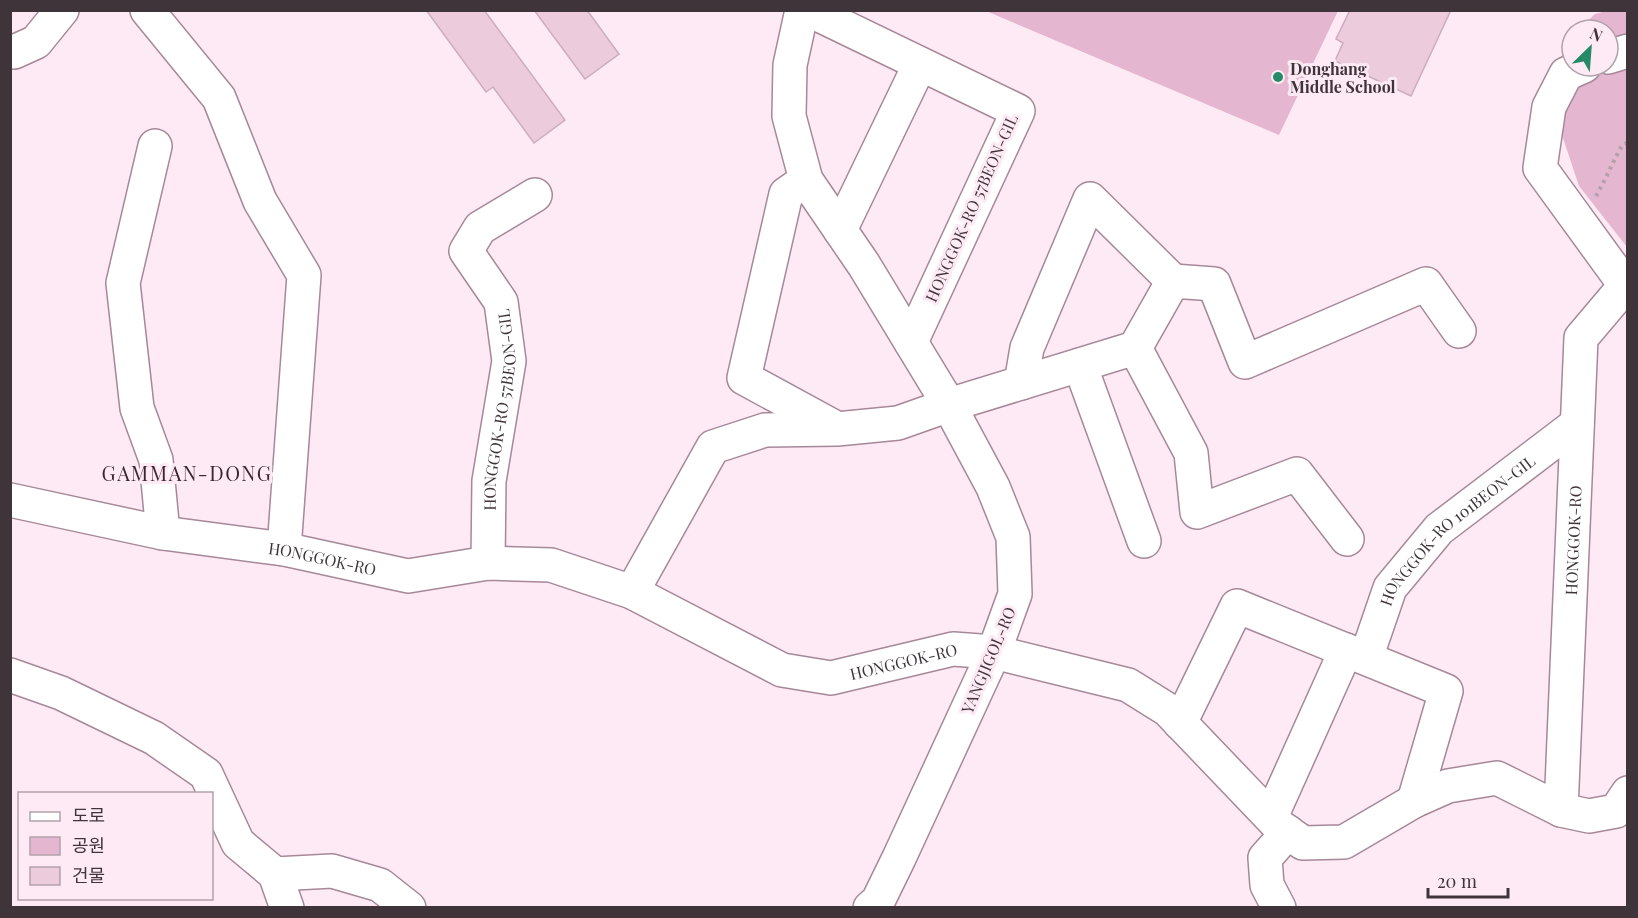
<svg xmlns="http://www.w3.org/2000/svg" width="1638" height="918" font-family="'Playfair Display','Noto Sans KR',serif">
	<style>
		.green { fill: #e5b6d0 }
		.building { fill: #ebcbdc; stroke: #ccadbe; stroke-width: 1.5 }
		.lines { fill: none; stroke-linecap: round; stroke-linejoin: round }
		.minor-casing { stroke: #a68899; stroke-width: 36 }
		.path { stroke: #b1a1a9; stroke-width: 4; stroke-dasharray: 3 4.5; stroke-linecap: butt }
		.minor { stroke: #fff; stroke-width: 33 }
		.poi-dot { fill: #258a65; stroke: #feeaf4; stroke-width: 2 }
		.labels { text-anchor: middle; dominant-baseline: central; stroke-width: 6; stroke-linejoin: round; paint-order: stroke }
		.poi-label { font-size: 16px; font-weight: bold; fill: #40343b; stroke: #feeaf4; text-anchor: start }
		.street-label { font-size: 16px; fill: #40343b; stroke: #feeaf4 }
		.quarter-label { font-size: 20px; letter-spacing: 1.5px; fill: #3d2533; stroke: #feeaf4 }
	</style>
	<rect width="100%" height="100%" fill="#feeaf4"/>
	<g class="green">
		<path d="M986 11H1338L1279 135Z"/>
		<path d="M1606 11H1627V247L1579 186 1557 120 1563 43 1572 35V66H1608V30H1578L1595 14Z"/>
	</g>
	<g class="building">
		<path d="M426 10H484L565 120 534 143 493 87 486 92Z"/>
		<path d="M534 10H587L619 54 585 79Z"/>
		<path d="M1350 10H1451L1411 96 1335 61 1343 43 1336 39Z"/>
	</g>
	<g class="lines">
		<g class="minor-casing">
			<g id="minor">
				<path d="M147 10 219 98 260 201 304 275 284 549"/>
				<path d="M802 10 790 65 789 116 806 180 864 265 949 405 993 487 1013 537 1015 594 994 652 899 858 878 901 870 908"/>
				<path d="M809 10 1018 111 911 342"/>
				<path d="M10 52H14L36 42 62 10"/>
				<path d="M1608 57 1628 51"/>
				<path d="M1584 66 1566 74 1549 107 1540 168 1628 289"/>
				<path d="M155 146 123 283 137 408 156 460 163 533"/>
				<path d="M806 180 786 194 744 378 836 428"/>
				<path d="M840 230 920 64"/>
				<path d="M1135 348 1191 453 1197 512 1297 474 1347 539"/>
				<path d="M1080 365 1144 541"/>
				<path d="M1021 383 1027 348 1090 199 1173 281"/>
				<path id="s1" d="M10 500 163 533 284 549 408 576 488 563 551 565 632 592 782 670 831 678 953 649 994 652 1128 685 1168 710 1279 826 1303 843 1344 842 1414 801 1448 786 1497 778 1561 810 1589 816 1616 811 1628 793"/>
				<path id="s2" d="M488 563 489 481 509 361 501 302 466 251 480 228 535 195"/>
				<path d="M632 592 713 447 765 430 837 429 898 423 949 405 1135 348 1173 281 1214 284 1245 362 1426 284 1459 331"/>
				<path id="s3" d="M1366 658 1390 588 1439 529 1577 424"/>
				<path d="M10 675 61 693 154 738 206 774 238 843 275 874 287 908"/>
				<path d="M1180 723 1237 606 1446 691 1414 801"/>
				<path id="s4" d="M1561 810 1581 338 1625 286"/>
				<path d="M1271 817 1346 650"/>
				<path d="M275 874 332 871 380 885 409 908"/>
				<path d="M1279 908 1267 885 1265 858 1288 832"/>
			</g>
		</g>
		<path class="path" d="M1596 196C1606 179 1613 161 1623 144L1628 143"/>
		<use href="#minor" class="minor"/>
	</g>
	<circle class="poi-dot" cx="1278" cy="77" r="6"/>
	<g class="labels">
		<g class="poi-label">
			<text x="1290" y="68">Donghang<tspan x="1290" dy="18">Middle School</tspan></text>
		</g>
		<g class="street-label">
			<text transform="translate(971 208) rotate(-66)">HONGGOK-RO 57BEON-GIL</text>
			<text stroke="none"><textPath href="#s2" startOffset="154">HONGGOK-RO 57BEON-GIL</textPath></text>
			<text stroke="none"><textPath href="#s3" startOffset="162">HONGGOK-RO 101BEON-GIL</textPath></text>
			<text stroke="none"><textPath href="#s4" startOffset="270">HONGGOK-RO</textPath></text>
			<text stroke="none"><textPath href="#s1" startOffset="318">HONGGOK-RO</textPath></text>
			<text transform="translate(988 660) rotate(-67)">YANGJIGOL-RO</text>
			<text stroke="none"><textPath href="#s1" startOffset="928">HONGGOK-RO</textPath></text>
		</g>
		<g class="quarter-label">
			<text x="187" y="472">GAMMAN-DONG</text>
		</g>
	</g>
	<rect width="1638" height="918" fill="none" stroke="#40343b" stroke-width="24"/>
	<rect x="18" y="792" width="195" height="108" fill="#feeaf4" stroke="#b2a1aa" stroke-width="1.5"/>
	<rect x="30" y="812" width="30" height="9" fill="#ffffff" stroke="#b2a1aa" stroke-width="1.5"/>
	<text x="72" y="822" font-size="18" fill="#40343b">도로</text>
	<rect x="30" y="837" width="30" height="18" fill="#e5b6d0" stroke="#b2a1aa" stroke-width="1.5"/>
	<text x="72" y="852" font-size="18" fill="#40343b">공원</text>
	<rect x="30" y="867" width="30" height="18" fill="#ebcbdc" stroke="#b2a1aa" stroke-width="1.5"/>
	<text x="72" y="882" font-size="18" fill="#40343b">건물</text>
	<g transform="translate(1590 48) rotate(25)"><circle r="28" fill="#feeaf4" stroke="#b2a1aa" stroke-width="1.5"/>
	<path d="M0-4.5L10 22L0 15L-10 22Z" fill="#258a65"/>
	<text y="-9" font-size="16" font-weight="bold" text-anchor="middle" fill="#40343b">N</text>
	</g>
	<path d="M1428 888v9h80v-9" fill="none" stroke="#40343b" stroke-width="3"/>
	<text x="1437" y="888" font-size="18" fill="#40343b" stroke="#feeaf4" stroke-width="4.5" paint-order="stroke">20 m</text>
</svg>
